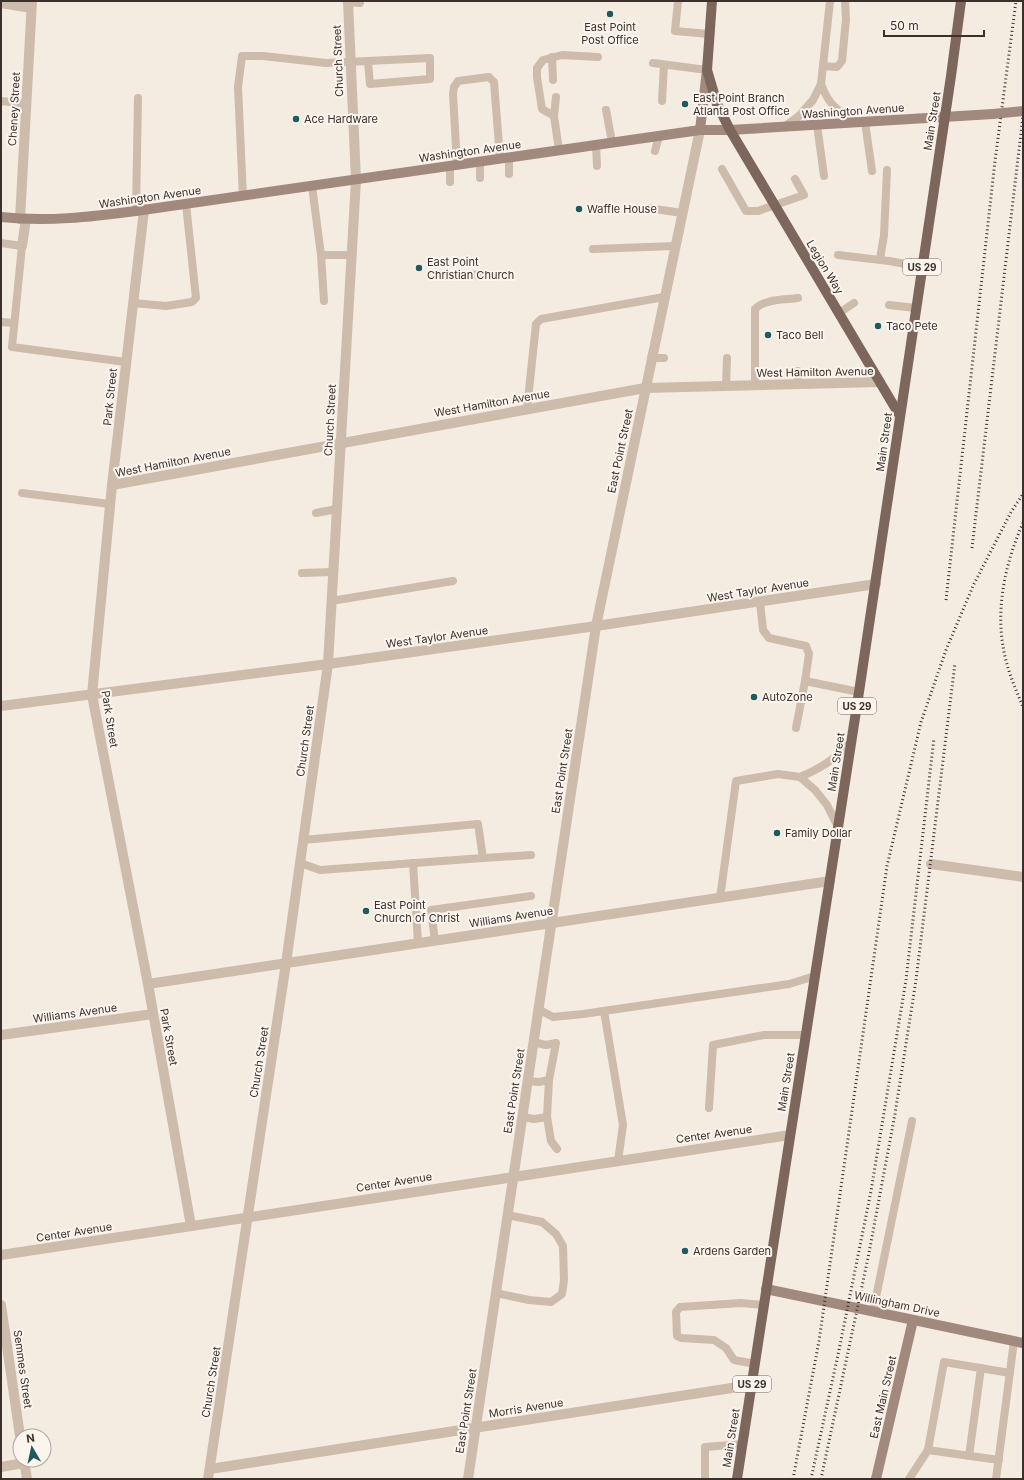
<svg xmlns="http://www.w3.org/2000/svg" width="1024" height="1480" font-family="Inter,sans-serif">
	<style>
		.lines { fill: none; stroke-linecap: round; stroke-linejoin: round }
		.lane { stroke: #cdbbac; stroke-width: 8 }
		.street { stroke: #cdbbac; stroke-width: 10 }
		.secondary { stroke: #a18a7d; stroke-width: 10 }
		.primary { stroke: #7d675c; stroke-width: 10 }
		.rail { stroke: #3b302b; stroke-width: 3; stroke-dasharray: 1 3; stroke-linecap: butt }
		.secondary-bridge { stroke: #a18a7d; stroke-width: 10 }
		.poi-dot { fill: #1f5a5e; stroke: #fbf5ee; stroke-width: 1.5 }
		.labels { text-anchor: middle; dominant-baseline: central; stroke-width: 4; stroke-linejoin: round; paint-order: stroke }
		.shield { fill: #fbf5ee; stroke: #756b66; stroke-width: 1 }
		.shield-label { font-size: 10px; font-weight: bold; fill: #3b302b }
		.poi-label { font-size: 11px; fill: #3b302b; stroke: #fbf5ee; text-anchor: start }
		.street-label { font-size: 11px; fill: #3b302b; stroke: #fbf5ee }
	</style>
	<rect width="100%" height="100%" fill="#f4ebe1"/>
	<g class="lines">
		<g class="lane">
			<path d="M678 1 675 31 709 34"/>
			<path d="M348 2 360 3"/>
			<path d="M552 57 553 80"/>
			<path d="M653 63 707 70"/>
			<path d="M823 66 837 67 842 61 846 19 845 1"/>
			<path d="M821 84C829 106 838 111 858 123"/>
			<path d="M1 101 26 104"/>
			<path d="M662 101 664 65"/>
			<path d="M606 110 612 142"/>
			<path d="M554 116 556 97"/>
			<path d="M865 122 872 171"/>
			<path d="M817 125 824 176"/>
			<path d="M784 127 799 116 813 100 821 84 830 1"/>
			<path d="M596 145 597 166"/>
			<path d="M559 150 554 116 542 109 537 77V68L543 60 562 55 598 57"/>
			<path d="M655 151 659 136"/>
			<path d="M480 161V178"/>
			<path d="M457 165 453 94 454 87 458 81 489 77 494 82 500 158"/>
			<path d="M450 166V182"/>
			<path d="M722 169 746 211H758L804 195 795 179"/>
			<path d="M509 174V157"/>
			<path d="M312 186 321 255H351"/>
			<path d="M243 196 238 87 242 56H263L326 63 430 58V79L370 84 368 62"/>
			<path d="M648 208 682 213"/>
			<path d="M136 211 138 98"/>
			<path d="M1 243 22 246 12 347 126 362"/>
			<path d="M593 249 675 246"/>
			<path d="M321 255 324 301"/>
			<path d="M838 255 889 261 922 267"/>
			<path d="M880 259 884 235 887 170"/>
			<path d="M453 275 507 274"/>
			<path d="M133 303 166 306 192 302 196 298 186 204"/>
			<path d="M889 305 916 308"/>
			<path d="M839 313 854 303"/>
			<path d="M1 322 14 323"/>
			<path d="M651 358H664"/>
			<path d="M798 371V384"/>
			<path d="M755 385V309C764 299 784 300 798 298"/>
			<path d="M726 386 727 358"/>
			<path d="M527 409 536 324 541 319 664 297"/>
			<path d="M22 493 110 504"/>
			<path d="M316 513 337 509"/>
			<path d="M302 573 333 572"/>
			<path d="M331 601 453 581"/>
			<path d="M760 602 763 630 769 638 806 646 809 654 805 681 859 692"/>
			<path d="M796 728 805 681"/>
			<path d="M800 777C820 769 837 758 851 742"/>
			<path d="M483 858 531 855"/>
			<path d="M300 863 320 870 483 858 478 824 303 840"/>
			<path d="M413 863 418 943"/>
			<path d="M720 898 736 781 778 774 800 777 815 790 827 805 838 827"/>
			<path d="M435 941 431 910 531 896"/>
			<path d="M538 1009 553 1017 583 1014 789 984 815 976"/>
			<path d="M604 1011 623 1125 618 1161"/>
			<path d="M533 1042 546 1045 556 1043 549 1080 547 1117 551 1141 557 1149"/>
			<path d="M527 1081 539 1082 549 1080"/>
			<path d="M709 1108 713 1045 764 1035H806"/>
			<path d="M522 1117 534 1119 547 1117"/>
			<path d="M496 1293 529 1300 551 1302 562 1294 564 1280 563 1246 556 1234 542 1222 507 1215"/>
			<path d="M873 1312 912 1121"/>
			<path d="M755 1364 734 1360 726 1348 714 1340 681 1338 677 1336 676 1312 680 1307 741 1303 764 1305"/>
			<path d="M969 1456 981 1368"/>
			<path d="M999 1460 928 1450 944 1362 1010 1373"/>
			<path d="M705 1479V1447L742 1444"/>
			<path d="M909 1479 928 1450"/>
			<path d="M996 1479 1014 1341"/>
		</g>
		<g class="street">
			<path d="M1 3 31 8"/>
			<path d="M144 210 112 485 92 695 148 984 191 1226"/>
			<path d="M20 219 32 1"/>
			<path d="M22 246 26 219"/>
			<path d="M112 485 645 388 880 382"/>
			<path d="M1 706 328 664 596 626 876 584"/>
			<path d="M931 864 1023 877"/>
			<path d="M148 984 830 881"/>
			<path d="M1 1035 153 1014"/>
			<path d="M1 1255 790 1135"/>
			<path d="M1 1305 20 1436"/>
			<path d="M24 1460 27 1479"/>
			<path d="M1 1467 24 1463"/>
			<path d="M210 1469 751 1385"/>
			<path d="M208 1479 286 963 328 664 356 180 348 1"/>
			<path d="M468 1479 596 626 700 130"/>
		</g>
		<g class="secondary">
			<path d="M700 130 707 70"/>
			<path d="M1 217C46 222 91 217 136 211L700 130H730L993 114"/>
			<path d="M766 1289 1023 1343"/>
			<path d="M876 1479 913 1320"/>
		</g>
		<g class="primary">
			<path d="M712 1 707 70 717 104 730 130 900 416"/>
			<path d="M737 1479 859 692 951 76 961 1"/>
		</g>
		<g class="rail">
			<path d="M1023 523C1006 561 996 605 1003 646 1006 667 1015 688 1023 707"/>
			<path d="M972 548 1023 116"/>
			<path d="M946 600 995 161 1016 1"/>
			<path d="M793 1479 819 1341 887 866 921 722 946 650 973 586 1011 512 1023 494"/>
			<path d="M811 1479 839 1350 871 1191 906 980 934 738"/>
			<path d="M821 1479 868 1258 895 1114 916 980 955 663"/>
		</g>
		<path class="secondary-bridge" d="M993 114 1023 111"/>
	</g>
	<g class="poi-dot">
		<circle cx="610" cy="14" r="4"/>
		<circle cx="685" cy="104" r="4"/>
		<circle cx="296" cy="119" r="4"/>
		<circle cx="579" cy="209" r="4"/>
		<circle cx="419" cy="268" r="4"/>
		<circle cx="878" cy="326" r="4"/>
		<circle cx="768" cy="335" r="4"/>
		<circle cx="754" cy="697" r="4"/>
		<circle cx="777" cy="833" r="4"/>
		<circle cx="366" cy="911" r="4"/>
		<circle cx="685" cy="1251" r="4"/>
	</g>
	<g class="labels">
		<g class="shield">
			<rect x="903" y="259" width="38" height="16" rx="3"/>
			<rect x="838" y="698" width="38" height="16" rx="3"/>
			<rect x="733" y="1376" width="38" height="16" rx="3"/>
		</g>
		<g class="shield-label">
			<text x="922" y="267">US 29</text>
			<text x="857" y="706">US 29</text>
			<text x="752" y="1384">US 29</text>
		</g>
		<g class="poi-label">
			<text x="610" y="27" text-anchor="middle">East Point<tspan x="610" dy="13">Post Office</tspan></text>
			<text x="693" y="98">East Point Branch<tspan x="693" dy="13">Atlanta Post Office</tspan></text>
			<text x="304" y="119">Ace Hardware</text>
			<text x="587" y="209">Waffle House</text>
			<text x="427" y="262">East Point<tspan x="427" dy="13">Christian Church</tspan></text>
			<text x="886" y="326">Taco Pete</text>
			<text x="776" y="335">Taco Bell</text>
			<text x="762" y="697">AutoZone</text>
			<text x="785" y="833">Family Dollar</text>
			<text x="374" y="905">East Point<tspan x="374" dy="13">Church of Christ</tspan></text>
			<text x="693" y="1251">Ardens Garden</text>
		</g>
		<g class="street-label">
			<text transform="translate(338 61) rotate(-92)">Church Street</text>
			<text transform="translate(14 109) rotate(-87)">Cheney Street</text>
			<text transform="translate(853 111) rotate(-4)">Washington Avenue</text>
			<text transform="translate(932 121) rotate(-81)">Main Street</text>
			<text transform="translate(470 151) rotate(-8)">Washington Avenue</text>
			<text transform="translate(150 197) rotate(-8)">Washington Avenue</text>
			<text transform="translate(825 267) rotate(59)">Legion Way</text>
			<text transform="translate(815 372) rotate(-1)">West Hamilton Avenue</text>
			<text transform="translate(110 397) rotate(-84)">Park Street</text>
			<text transform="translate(492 403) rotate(-10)">West Hamilton Avenue</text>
			<text transform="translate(330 420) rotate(-87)">Church Street</text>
			<text transform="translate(884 442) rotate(-82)">Main Street</text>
			<text transform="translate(620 451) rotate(-78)">East Point Street</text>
			<text transform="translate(173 462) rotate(-11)">West Hamilton Avenue</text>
			<text transform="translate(758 590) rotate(-9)">West Taylor Avenue</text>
			<text transform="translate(437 637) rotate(-8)">West Taylor Avenue</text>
			<text transform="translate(110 719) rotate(81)">Park Street</text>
			<text transform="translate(305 741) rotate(-82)">Church Street</text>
			<text transform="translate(836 762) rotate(-81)">Main Street</text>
			<text transform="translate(562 771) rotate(-81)">East Point Street</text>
			<text transform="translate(511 917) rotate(-9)">Williams Avenue</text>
			<text transform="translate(75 1013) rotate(-8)">Williams Avenue</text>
			<text transform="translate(169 1037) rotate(80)">Park Street</text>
			<text transform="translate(259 1062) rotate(-81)">Church Street</text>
			<text transform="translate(786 1082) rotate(-81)">Main Street</text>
			<text transform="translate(514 1091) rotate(-81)">East Point Street</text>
			<text transform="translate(714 1134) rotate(-8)">Center Avenue</text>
			<text transform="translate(394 1182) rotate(-9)">Center Avenue</text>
			<text transform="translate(74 1232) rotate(-9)">Center Avenue</text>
			<text transform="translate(897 1304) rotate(12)">Willingham Drive</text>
			<text transform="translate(23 1369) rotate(82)">Semmes Street</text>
			<text transform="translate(211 1382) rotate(-81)">Church Street</text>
			<text transform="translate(883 1397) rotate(-77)">East Main Street</text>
			<text transform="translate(526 1408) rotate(-9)">Morris Avenue</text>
			<text transform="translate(466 1411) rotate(-81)">East Point Street</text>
			<text transform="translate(731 1438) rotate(-81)">Main Street</text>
		</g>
	</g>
	<rect width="1024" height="1480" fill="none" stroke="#3b302b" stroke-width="4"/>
	<g transform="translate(32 1448) rotate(351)"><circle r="19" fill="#fbf5ee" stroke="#aea6a0"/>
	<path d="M0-3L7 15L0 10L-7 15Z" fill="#1f5a5e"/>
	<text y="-6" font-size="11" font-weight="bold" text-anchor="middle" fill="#3b302b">N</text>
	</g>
	<path d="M884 30v6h100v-6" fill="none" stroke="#3b302b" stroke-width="2"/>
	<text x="890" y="30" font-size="12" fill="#3b302b" stroke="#fbf5ee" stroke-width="3" paint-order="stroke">50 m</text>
</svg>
